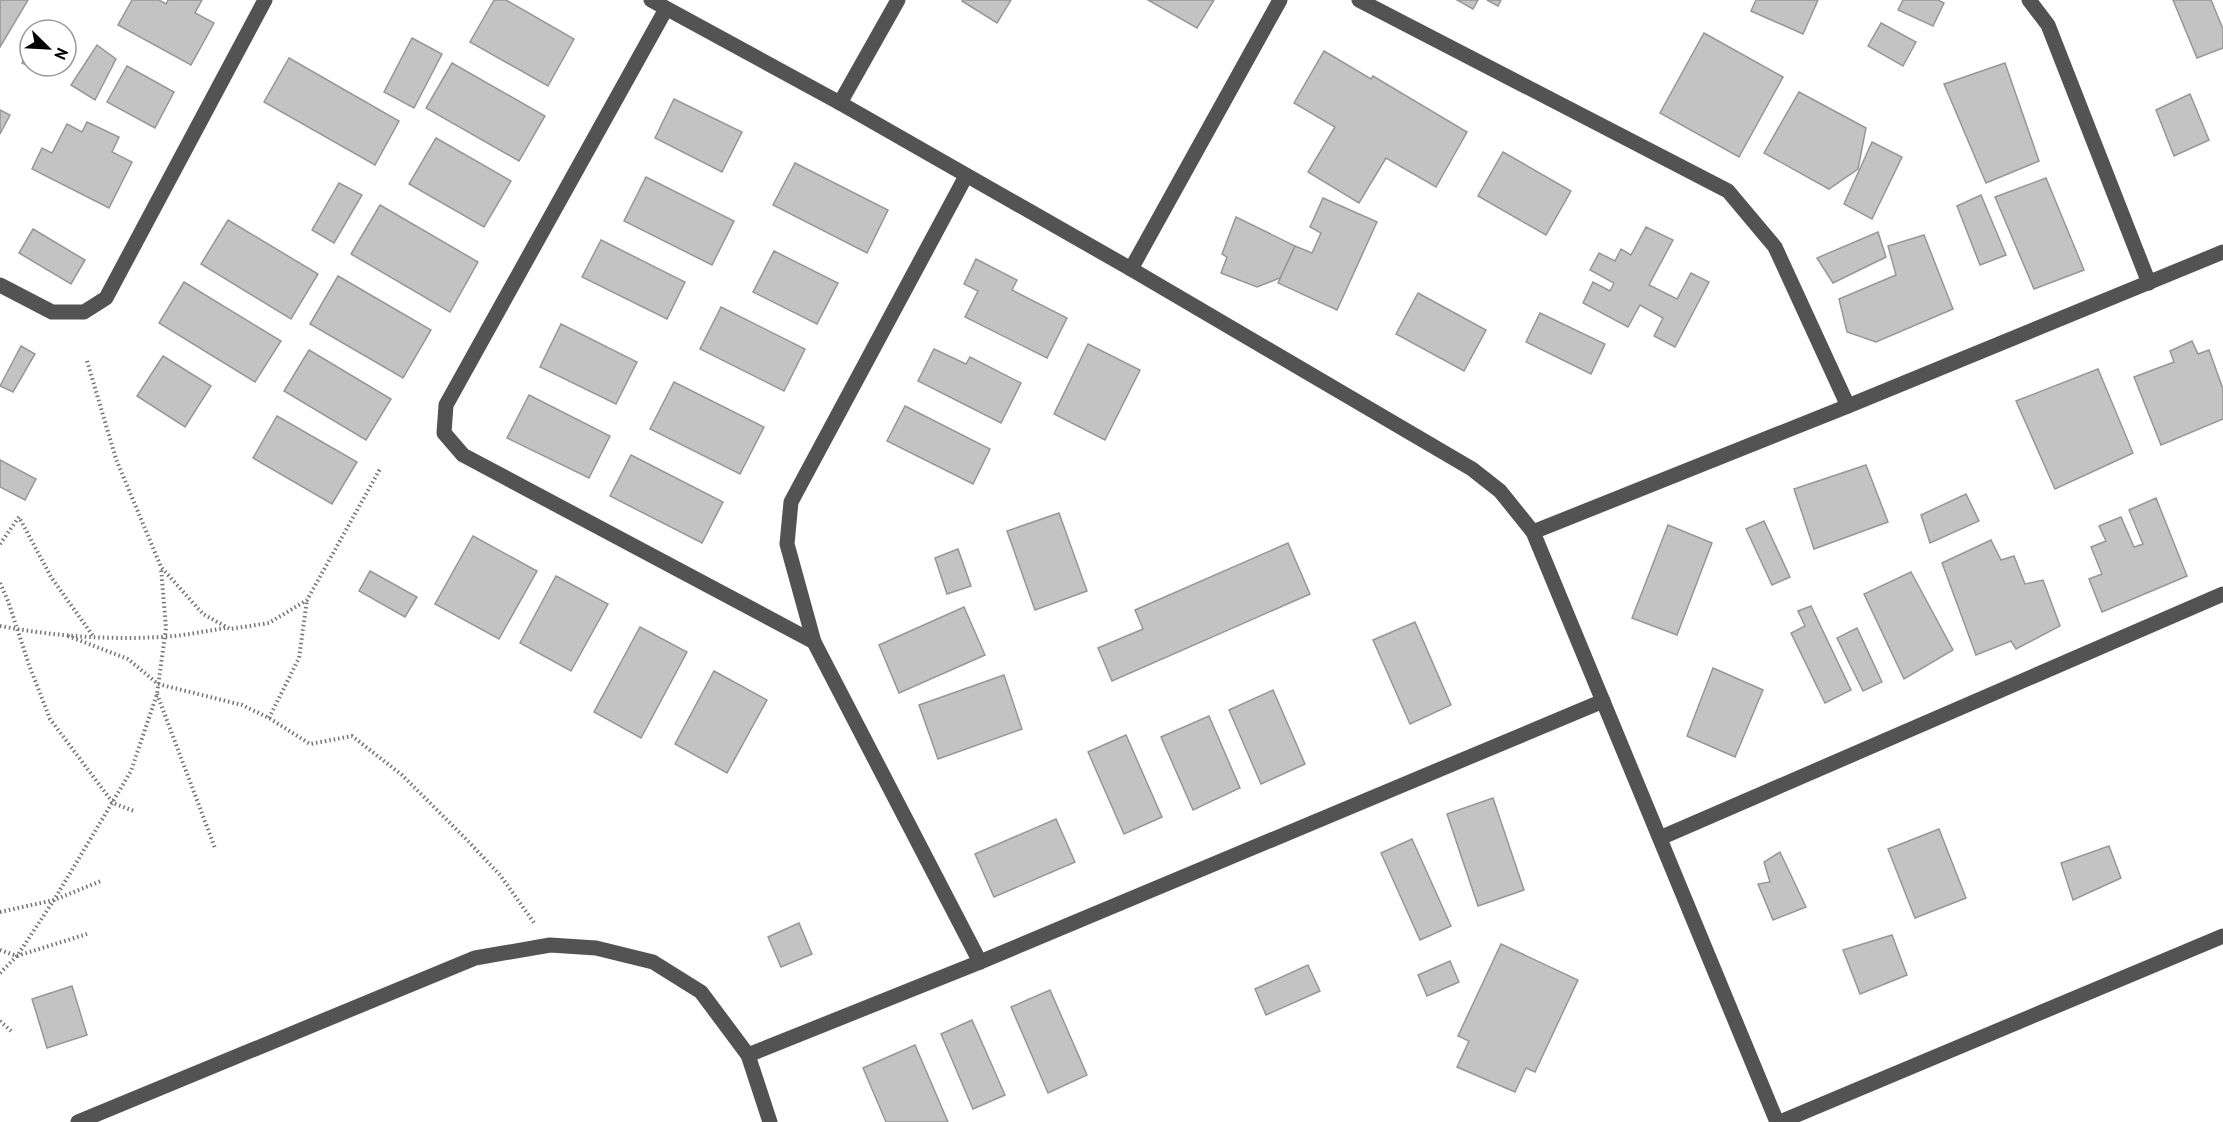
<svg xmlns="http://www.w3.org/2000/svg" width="2223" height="1122" font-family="'PT Sans',sans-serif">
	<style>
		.building { fill: #c3c3c3; stroke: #979797; stroke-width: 1.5 }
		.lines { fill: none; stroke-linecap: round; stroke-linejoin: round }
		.path { stroke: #757575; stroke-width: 4; stroke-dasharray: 1.5 3; stroke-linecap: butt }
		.minor { stroke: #535353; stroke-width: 15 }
	</style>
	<rect width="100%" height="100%" fill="#fff"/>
	<g class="building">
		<path d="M0 0H28L0 47Z"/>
		<path d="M132 0H159L166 4 168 0H202L195 13 214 23 191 65 118 25Z"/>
		<path d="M494 0H506L574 39 548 86 470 42Z"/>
		<path d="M963 0H1011L997 23 962 1Z"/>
		<path d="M1148 0H1214L1197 28Z"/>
		<path d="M1457 0H1478L1473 9Z"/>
		<path d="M1487 0H1501L1498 6Z"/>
		<path d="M1756 0H1818L1803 34 1751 11Z"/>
		<path d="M1903 0H1938L1944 3 1933 26 1898 10Z"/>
		<path d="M2173 0H2211L2223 29V48L2197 58Z"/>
		<path d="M1881 23 1916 42 1903 66 1868 46Z"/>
		<path d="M1704 33 1783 77 1739 157 1660 113Z"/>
		<path d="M412 38 442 54 414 108 384 92Z"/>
		<path d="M97 45 116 59 95 100 71 85Z"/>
		<path d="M30 48V66H47L43 74 22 63Z"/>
		<path d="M1324 51 1371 79 1373 76 1467 132 1436 187 1386 158 1359 203 1308 172 1335 127 1294 103Z"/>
		<path d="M289 58 399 121 375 165 264 102Z"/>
		<path d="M452 63 545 116 519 161 426 108Z"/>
		<path d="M2005 63 2039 161 1986 183 1944 84Z"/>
		<path d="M127 66 174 92 155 128 107 102Z"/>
		<path d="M1799 92 1866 128 1858 169 1829 189 1764 153Z"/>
		<path d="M2190 94 2209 140 2174 156 2156 110Z"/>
		<path d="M674 99 742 132 722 172 655 138Z"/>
		<path d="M0 110 10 115 0 134Z"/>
		<path d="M87 122 119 137 112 152 132 162 109 208 32 169 42 148 52 153 67 124 82 132Z"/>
		<path d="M436 138 511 181 484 227 409 184Z"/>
		<path d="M1872 142 1902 157 1872 219 1844 204Z"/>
		<path d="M1503 152 1571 191 1546 235 1478 196Z"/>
		<path d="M795 163 888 210 867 253 773 205Z"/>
		<path d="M646 177 734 221 712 265 624 221Z"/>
		<path d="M2046 178 2084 270 2034 289 1995 197Z"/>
		<path d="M339 183 362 195 334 243 312 230Z"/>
		<path d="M1981 195 2006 255 1980 265 1957 206Z"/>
		<path d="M1323 198 1377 222 1337 310 1278 283 1295 246 1312 253 1321 233 1310 227Z"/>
		<path d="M380 205 478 262 450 312 351 254Z"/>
		<path d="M1236 217 1295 246 1280 278 1257 287 1221 273 1227 257 1222 254Z"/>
		<path d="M228 220 318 274 291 319 201 264Z"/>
		<path d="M1646 227 1673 240 1649 285 1677 299 1691 273 1709 282 1675 347 1654 336 1663 318 1640 305 1628 327 1583 303 1593 282 1610 291 1614 283 1590 270 1599 253 1615 261 1621 249 1631 255Z"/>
		<path d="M33 229 85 260 71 284 19 253Z"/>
		<path d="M1878 232 1886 257 1833 283 1817 258Z"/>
		<path d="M1924 235 1953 309 1876 342 1847 332 1839 299 1896 275 1888 246Z"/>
		<path d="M601 240 685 282 667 319 582 277Z"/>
		<path d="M774 251 838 283 817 324 753 292Z"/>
		<path d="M976 259 1017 280 1012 290 1067 318 1047 358 965 317 978 291 964 284Z"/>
		<path d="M338 276 431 330 403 378 310 324Z"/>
		<path d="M184 282 281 341 255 382 159 323Z"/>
		<path d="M1418 293 1486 330 1464 371 1396 334Z"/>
		<path d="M721 307 805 349 784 391 700 349Z"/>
		<path d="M1540 313 1605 344 1591 374 1526 342Z"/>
		<path d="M561 324 637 362 616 404 540 367Z"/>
		<path d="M2192 341 2198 354 2209 350 2223 389V419L2161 445 2134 377 2174 362 2170 351Z"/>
		<path d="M1088 344 1140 370 1105 440 1054 414Z"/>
		<path d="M21 346 35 354 13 392 0 386Z"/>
		<path d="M934 349 966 364 970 357 1021 383 1001 423 918 381Z"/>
		<path d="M309 350 391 399 366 440 284 391Z"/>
		<path d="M163 356 211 386 185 427 137 396Z"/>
		<path d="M2098 369 2133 453 2055 489 2016 401Z"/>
		<path d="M674 382 764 427 740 474 650 429Z"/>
		<path d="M529 395 610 436 589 478 507 438Z"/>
		<path d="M905 406 990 449 973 484 887 441Z"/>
		<path d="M277 416 357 462 332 504 253 458Z"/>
		<path d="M631 455 723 502 702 543 610 496Z"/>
		<path d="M0 460 36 479 25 500 0 487Z"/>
		<path d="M1866 465 1888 522 1814 549 1794 489Z"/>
		<path d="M1966 494 1979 521 1930 543 1921 515Z"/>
		<path d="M2156 498 2187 576 2102 612 2089 579 2102 574 2091 547 2106 541 2099 526 2121 517 2134 547 2143 544 2129 510Z"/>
		<path d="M1059 513 1087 591 1035 610 1007 531Z"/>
		<path d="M1764 521 1790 577 1772 585 1746 529Z"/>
		<path d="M1668 525 1712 543 1677 635 1632 618Z"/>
		<path d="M473 536 537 571 499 639 435 604Z"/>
		<path d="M1991 540 2001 560 2014 556 2025 584 2043 580 2060 626 2016 649 2011 641 1976 655 1942 563Z"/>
		<path d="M1288 543 1310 594 1112 681 1098 648 1143 629 1135 610Z"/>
		<path d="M958 549 971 586 947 594 935 558Z"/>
		<path d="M370 571 417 597 405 617 359 591Z"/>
		<path d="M1911 572 1953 650 1904 679 1864 594Z"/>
		<path d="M556 576 608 604 571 671 520 643Z"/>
		<path d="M1811 606 1851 690 1825 703 1791 633 1805 626 1798 611Z"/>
		<path d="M964 607 985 655 899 693 879 645Z"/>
		<path d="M1415 622 1451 705 1410 724 1373 640Z"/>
		<path d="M640 627 687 652 641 738 594 712Z"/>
		<path d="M1857 628 1882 682 1863 691 1837 638Z"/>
		<path d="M1713 668 1763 690 1735 757 1687 736Z"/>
		<path d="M714 671 767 700 727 773 675 744Z"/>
		<path d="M1004 675 1022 729 938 759 919 705Z"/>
		<path d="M1273 690 1305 764 1261 784 1229 710Z"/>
		<path d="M1209 716 1240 788 1193 810 1161 737Z"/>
		<path d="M1126 735 1162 817 1124 834 1088 752Z"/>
		<path d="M1493 798 1524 890 1478 906 1447 814Z"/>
		<path d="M1056 819 1075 862 994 897 975 854Z"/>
		<path d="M1939 829 1966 898 1915 918 1888 849Z"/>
		<path d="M1412 839 1451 926 1420 940 1381 853Z"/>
		<path d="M2109 846 2121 878 2073 900 2061 863Z"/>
		<path d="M1780 852 1806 907 1773 920 1758 884 1770 882 1764 862Z"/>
		<path d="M799 923 812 954 781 967 768 937Z"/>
		<path d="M1892 935 1907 975 1860 994 1843 950Z"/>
		<path d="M1501 944 1578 980 1535 1072 1526 1068 1515 1092 1457 1067 1469 1041 1458 1036Z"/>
		<path d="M1450 961 1459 982 1427 996 1418 975Z"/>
		<path d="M1308 965 1320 991 1266 1015 1255 989Z"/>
		<path d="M72 986 87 1035 47 1048 32 999Z"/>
		<path d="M1050 990 1087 1075 1048 1093 1011 1007Z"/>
		<path d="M972 1020 1005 1095 973 1109 941 1034Z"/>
		<path d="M915 1045 948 1122H886L863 1068Z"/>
	</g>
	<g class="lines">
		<g class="path">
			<path d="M87 361 116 459 161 567 203 614 230 629 269 623 307 600 380 469"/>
			<path d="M0 544 19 517 51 577 93 636"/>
			<path d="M0 583 8 601 29 665 50 719 113 803 134 811"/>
			<path d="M0 626C53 636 107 640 161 637 183 636 205 631 226 628"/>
			<path d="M68 636 128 659 158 684 242 705 269 718 310 744 352 736 402 775 465 838 500 875 535 924"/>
			<path d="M157 694 215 848"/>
			<path d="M269 718 299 658 307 600"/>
			<path d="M0 912 54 900 101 881"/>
			<path d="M0 950 17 956 87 934"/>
			<path d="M0 973 17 956 54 900 131 771 157 694 166 628 161 568"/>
			<path d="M0 1021 11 1031"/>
		</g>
		<g class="minor">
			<path d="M651 0 840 103 1131 269 1472 469 1500 491 1533 532 1777 1122"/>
			<path d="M1359 0 1728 191 1775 247 1848 406"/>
			<path d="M2029 0 2048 25 2149 283"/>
			<path d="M666 9 446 405 444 433 463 455 814 642"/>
			<path d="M840 103 898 0"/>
			<path d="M966 176 791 502 787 544 814 642 980 962"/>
			<path d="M1131 269 1280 0"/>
			<path d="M0 285 52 312H84L106 298 265 0"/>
			<path d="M1533 532 1848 406 2223 252"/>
			<path d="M1660 838 2223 594"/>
			<path d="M748 1055 980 962 1603 701"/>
			<path d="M78 1122 475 958 550 945 596 948 653 962 701 992 748 1055 770 1122"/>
			<path d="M1780 1122 2223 936"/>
		</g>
	</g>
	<g transform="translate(48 48) rotate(114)"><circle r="28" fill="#ffffff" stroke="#999999" stroke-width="1.5"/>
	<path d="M0-4.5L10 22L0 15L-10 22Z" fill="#000000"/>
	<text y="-9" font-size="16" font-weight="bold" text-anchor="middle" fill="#000000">N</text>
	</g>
</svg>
